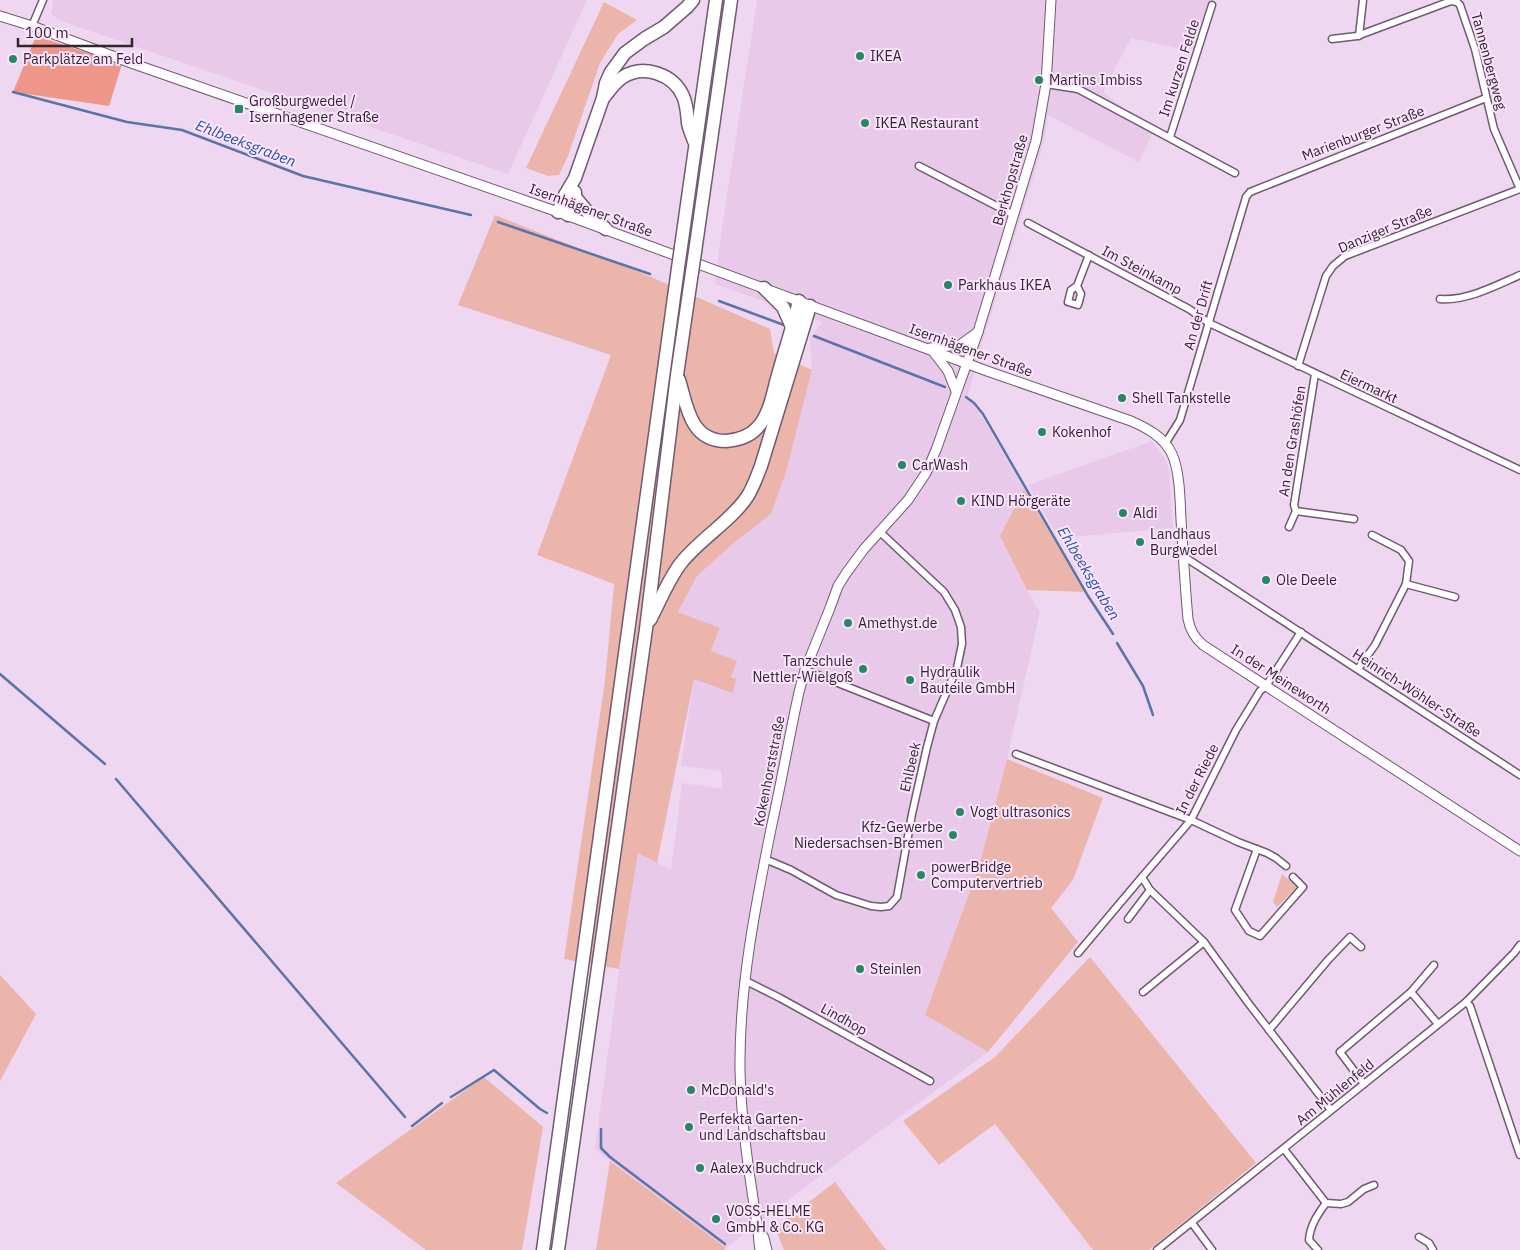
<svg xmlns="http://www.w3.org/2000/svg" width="1520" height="1250" font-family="'IBM Plex Sans',sans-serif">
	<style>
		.built { fill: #e8c9e9 }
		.green { fill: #ebb5ab }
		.forest { fill: #ee9688 }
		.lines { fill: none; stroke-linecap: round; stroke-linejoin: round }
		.stream { stroke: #5a74a6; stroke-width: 2.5 }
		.minor-casing { stroke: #6f5a70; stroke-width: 9 }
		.secondary-casing { stroke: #6f5a70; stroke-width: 11 }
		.motorway-casing { stroke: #6f5a70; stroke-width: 15 }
		.minor { stroke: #fff; stroke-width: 6 }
		.secondary { stroke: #fff; stroke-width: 9 }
		.motorway { stroke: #fff; stroke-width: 12 }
		.motorway-bridge-casing { stroke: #6f5a70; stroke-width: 15; stroke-linecap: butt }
		.motorway-bridge { stroke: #fff; stroke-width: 12 }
		.poi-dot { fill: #248862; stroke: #fde4fe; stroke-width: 2 }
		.labels { text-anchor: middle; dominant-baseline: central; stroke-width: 4; stroke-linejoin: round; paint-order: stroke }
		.poi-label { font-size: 14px; fill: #2f2630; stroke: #fde4fe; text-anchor: start }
		.street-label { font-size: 14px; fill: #2f2630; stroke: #fde4fe }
		.water-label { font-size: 15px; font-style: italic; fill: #2454a3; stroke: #fde4fe }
	</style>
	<rect width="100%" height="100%" fill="#f0d7f1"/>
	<g class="built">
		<path d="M53 0H587L508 174 58 20 51 13Z"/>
		<path d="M757 0H1213L1186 50 1131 38 1103 92 1153 132 1139 162 1048 115 1044 142 982 344 967 399 973 404 981 415 1024 489 1000 536 1027 590 1040 612 1007 759 980 863 925 1015 988 1052 829 1169 726 1248 595 1149 619 970 638 852 671 870 682 783 723 789 721 771 681 766 694 679 731 677 711 652 720 629 678 612 697 576 736 541 771 514 786 472 812 370 810 338 822 322 715 284 721 234Z"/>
		<path d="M1152 441 1166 460 1169 471 1173 528 1059 538 1028 485Z"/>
	</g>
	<g class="green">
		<path d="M604 2 637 20 618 34 600 63 568 156 559 175 548 176 526 168Z"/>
		<path d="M495 215 651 277 770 329 774 353 812 370 786 472 771 514 736 541 697 576 678 612 720 628 711 651 737 661 731 677 736 679 733 693 694 679 657 863 638 853 619 969 564 959 605 681 614 584 537 555 611 355 458 305Z"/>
		<path d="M1024 489 1085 592 1027 590 1000 536Z"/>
		<path d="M1007 759 1103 798 1073 880 1051 908 1078 942 988 1052 925 1015 980 863Z"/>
		<path d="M1282 874 1297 887 1277 907 1273 902Z"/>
		<path d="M1090 957 1256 1163 1149 1250H1093L995 1124 939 1165 903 1121 995 1057Z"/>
		<path d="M0 975 36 1014 0 1081Z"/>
		<path d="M484 1077 543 1127 522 1250H426L336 1183Z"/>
		<path d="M610 1161 726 1248 723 1250H596Z"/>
		<path d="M835 1182 886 1250H784L775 1228Z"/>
	</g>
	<path class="forest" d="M36 36 122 64 109 106 13 92Z"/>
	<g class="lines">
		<g class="stream">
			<path d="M13 92 127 122 182 130 303 176 471 215"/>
			<path d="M498 222 650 274"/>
			<path d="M719 301 784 325"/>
			<path d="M814 336 945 387"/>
			<path d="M966 397 974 403 983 414 1088 596 1113 634"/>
			<path d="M1117 643 1143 686 1153 715"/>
			<path d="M0 674 105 764"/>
			<path d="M116 779 405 1117"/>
			<path d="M451 1097 494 1070 540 1109 547 1113"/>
			<path d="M412 1126 442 1103"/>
			<path d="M601 1129V1148L610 1157 725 1244"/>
		</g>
		<g class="minor-casing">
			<g id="minor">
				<path d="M32 26 43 0"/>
				<path d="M1359 36 1363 0"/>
				<path d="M1332 39 1357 36 1451 1 1457 2 1460 5 1475 49 1494 129 1520 189"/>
				<path d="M1046 84 1078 89 1235 173"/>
				<path d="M1170 137 1212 5"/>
				<path d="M919 166 1014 215"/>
				<path d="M1028 223 1189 309 1209 323 1520 470"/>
				<path d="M1077 286 1081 294 1078 305 1068 302 1071 290 1077 286 1089 255"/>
				<path d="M1440 299C1467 301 1495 286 1520 275"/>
				<path d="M1298 366 1326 276 1333 266 1345 256 1520 189"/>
				<path d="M1315 374 1294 505 1296 511 1354 519"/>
				<path d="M1165 444 1180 420 1246 197 1250 192 1486 98"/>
				<path d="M1289 527 1296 511"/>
				<path d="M1183 556 1520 775"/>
				<path d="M1406 584 1455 597"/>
				<path d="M1358 669 1375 645 1406 584 1409 561 1401 550 1372 535"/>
				<path d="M805 670 934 721"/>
				<path d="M1016 754 1191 820 1238 842 1267 853 1276 858 1286 866"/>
				<path d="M1257 849 1235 910 1249 931 1260 936 1303 887 1293 877"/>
				<path d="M765 859 791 870 836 895 871 906 881 907 889 906 897 897 912 814 927 747 934 721 957 668 962 644 961 627 955 610 944 592 880 532"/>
				<path d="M1150 890 1204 942 1249 1004 1331 1110"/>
				<path d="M1128 919 1150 890 1142 877 1191 820 1236 730 1260 691 1266 686 1301 632"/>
				<path d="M1078 953 1142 877"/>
				<path d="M744 980 780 998 930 1081"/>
				<path d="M1143 992 1204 942"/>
				<path d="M1411 992 1434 965"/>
				<path d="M1466 1002 1470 1006 1520 1155"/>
				<path d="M1269 1030 1328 960 1350 937 1361 947"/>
				<path d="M1364 1084 1340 1052 1411 992 1438 1024"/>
				<path d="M1284 1149 1326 1203"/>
				<path d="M1192 1223 1212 1250"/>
				<path d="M1419 1237 1429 1243 1433 1250"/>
				<path d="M1157 1250 1466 1002 1514 953 1520 945"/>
				<path d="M1318 1250 1309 1240C1310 1226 1317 1215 1326 1203L1341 1204 1348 1202 1364 1189 1374 1185"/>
			</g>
		</g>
		<g class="secondary-casing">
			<g id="secondary">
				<path d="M0 16 32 26 134 64 558 212 987 371 1131 421C1147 428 1164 437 1172 454 1180 472 1180 500 1181 519 1183 552 1185 586 1188 619 1190 630 1194 637 1203 645L1520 851"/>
				<path d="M930 348 960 345 978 332"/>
				<path d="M932 350 948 371 956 391"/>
				<path d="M758 1227 764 1238 767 1250"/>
				<path d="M760 1250C758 1241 759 1233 757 1224 749 1173 741 1122 740 1070 739 989 755 908 771 829 781 784 789 738 799 692L805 670 830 608 838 586 847 572 864 549 908 500 926 473 936 450 978 332 1036 141 1046 84 1051 0"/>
			</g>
		</g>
		<g class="motorway-casing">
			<g id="motorway">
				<path d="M604 97C610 90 615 82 623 77 644 64 673 74 683 96 687 105 687 113 688 123 689 129 692 135 694 141"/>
				<path d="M575 197 591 216 606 229"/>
				<path d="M558 212 565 195 575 178 603 98 606 83 611 72 625 53 644 39 664 27 687 7 693 0"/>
				<path d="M568 215 575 197V192"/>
				<path d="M681 247 716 0"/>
				<path d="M695 252 731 0"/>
				<path d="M764 288 783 307 792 327"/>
				<path d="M679 380C687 406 690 441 726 441 738 440 749 437 757 428 770 415 773 392 778 375 785 350 793 326 799 301"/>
				<path d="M650 620C660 601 668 580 681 563 700 539 731 521 747 497 753 488 757 476 761 466L810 306"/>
				<path d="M543 1250C591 923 630 595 678 268"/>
				<path d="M558 1250 646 629 677 375 692 272"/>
			</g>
		</g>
		<use href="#minor" class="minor"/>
		<use href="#secondary" class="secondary"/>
		<use href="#motorway" class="motorway"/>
		<g class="motorway-bridge-casing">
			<g id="motorway-bridge">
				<path d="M678 268 681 247"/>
				<path d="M692 272 695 252"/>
			</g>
		</g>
		<use href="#motorway-bridge" class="motorway-bridge"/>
	</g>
	<g class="poi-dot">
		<circle cx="860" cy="56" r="5"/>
		<circle cx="13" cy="59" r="5"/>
		<circle cx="1039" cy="80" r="5"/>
		<rect x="234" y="104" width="10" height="10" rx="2.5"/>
		<circle cx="865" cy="123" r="5"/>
		<circle cx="948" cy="285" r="5"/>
		<circle cx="1122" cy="398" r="5"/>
		<circle cx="1042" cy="432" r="5"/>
		<circle cx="902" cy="465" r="5"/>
		<circle cx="961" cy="501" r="5"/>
		<circle cx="1123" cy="513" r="5"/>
		<circle cx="1140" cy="542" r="5"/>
		<circle cx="1266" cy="580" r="5"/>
		<circle cx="848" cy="623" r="5"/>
		<circle cx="863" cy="669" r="5"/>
		<circle cx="910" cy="680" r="5"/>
		<circle cx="960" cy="812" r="5"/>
		<circle cx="953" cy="835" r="5"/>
		<circle cx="921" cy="875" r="5"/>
		<circle cx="860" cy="969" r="5"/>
		<circle cx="691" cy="1090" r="5"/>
		<circle cx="689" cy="1127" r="5"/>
		<circle cx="700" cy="1168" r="5"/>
		<circle cx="716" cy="1219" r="5"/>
	</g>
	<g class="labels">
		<g class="poi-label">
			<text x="870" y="56">IKEA</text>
			<text x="23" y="59">Parkplätze am Feld</text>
			<text x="1049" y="80">Martins Imbiss</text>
			<text x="249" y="101">Großburgwedel /<tspan x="249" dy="16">Isernhagener Straße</tspan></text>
			<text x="875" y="123">IKEA Restaurant</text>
			<text x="958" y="285">Parkhaus IKEA</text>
			<text x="1132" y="398">Shell Tankstelle</text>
			<text x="1052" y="432">Kokenhof</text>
			<text x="912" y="465">CarWash</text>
			<text x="971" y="501">KIND Hörgeräte</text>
			<text x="1133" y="513">Aldi</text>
			<text x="1150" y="534">Landhaus<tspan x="1150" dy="16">Burgwedel</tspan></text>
			<text x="1276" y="580">Ole Deele</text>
			<text x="858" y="623">Amethyst.de</text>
			<text x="853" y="661" text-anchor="end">Tanzschule<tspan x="853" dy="16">Nettler-Wielgoß</tspan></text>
			<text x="920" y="672">Hydraulik<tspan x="920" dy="16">Bauteile GmbH</tspan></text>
			<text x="970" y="812">Vogt ultrasonics</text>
			<text x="943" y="827" text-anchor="end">Kfz-Gewerbe<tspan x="943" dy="16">Niedersachsen-Bremen</tspan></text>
			<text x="931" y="867">powerBridge<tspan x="931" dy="16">Computervertrieb</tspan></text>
			<text x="870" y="969">Steinlen</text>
			<text x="701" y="1090">McDonald's</text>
			<text x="699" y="1119">Perfekta Garten-<tspan x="699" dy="16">und Landschaftsbau</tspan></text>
			<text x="710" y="1168">Aalexx Buchdruck</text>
			<text x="726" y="1211">VOSS-HELME<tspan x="726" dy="16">GmbH &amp; Co. KG</tspan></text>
		</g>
		<g class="street-label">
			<text transform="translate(1489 61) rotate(75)">Tannenbergweg</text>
			<text transform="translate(1179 68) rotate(-72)">Im kurzen Felde</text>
			<text transform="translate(1363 133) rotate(-21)">Marienburger Straße</text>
			<text transform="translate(1010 180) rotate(-74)">Berkhopstraße</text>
			<text transform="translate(591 210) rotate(20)">Isernhägener Straße</text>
			<text transform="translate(1385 229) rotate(-23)">Danziger Straße</text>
			<text transform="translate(1142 270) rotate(28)">Im Steinkamp</text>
			<text transform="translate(1198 315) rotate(-74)">An der Drift</text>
			<text transform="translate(971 350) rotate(20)">Isernhägener Straße</text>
			<text transform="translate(1369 386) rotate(25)">Eiermarkt</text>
			<text transform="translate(1292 441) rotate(-81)">An den Grashöfen</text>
			<text transform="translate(1281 679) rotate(33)">In der Meineworth</text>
			<text transform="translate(1417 693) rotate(33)">Heinrich-Wöhler-Straße</text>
			<text transform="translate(910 767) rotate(-77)">Ehlbeek</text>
			<text transform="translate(769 771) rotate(-79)">Kokenhorststraße</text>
			<text transform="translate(1197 779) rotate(-63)">In der Riede</text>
			<text transform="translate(844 1019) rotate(29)">Lindhop</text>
			<text transform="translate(1335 1092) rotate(-39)">Am Mühlenfeld</text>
		</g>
		<g class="water-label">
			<text transform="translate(246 143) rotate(21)">Ehlbeeksgraben</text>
			<text transform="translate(1089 573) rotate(59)">Ehlbeeksgraben</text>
		</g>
	</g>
	<path d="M18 38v8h114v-8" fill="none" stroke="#2f2630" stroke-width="2.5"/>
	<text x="25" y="38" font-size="15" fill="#2f2630" stroke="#fde4fe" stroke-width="4" paint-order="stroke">100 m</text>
</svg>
